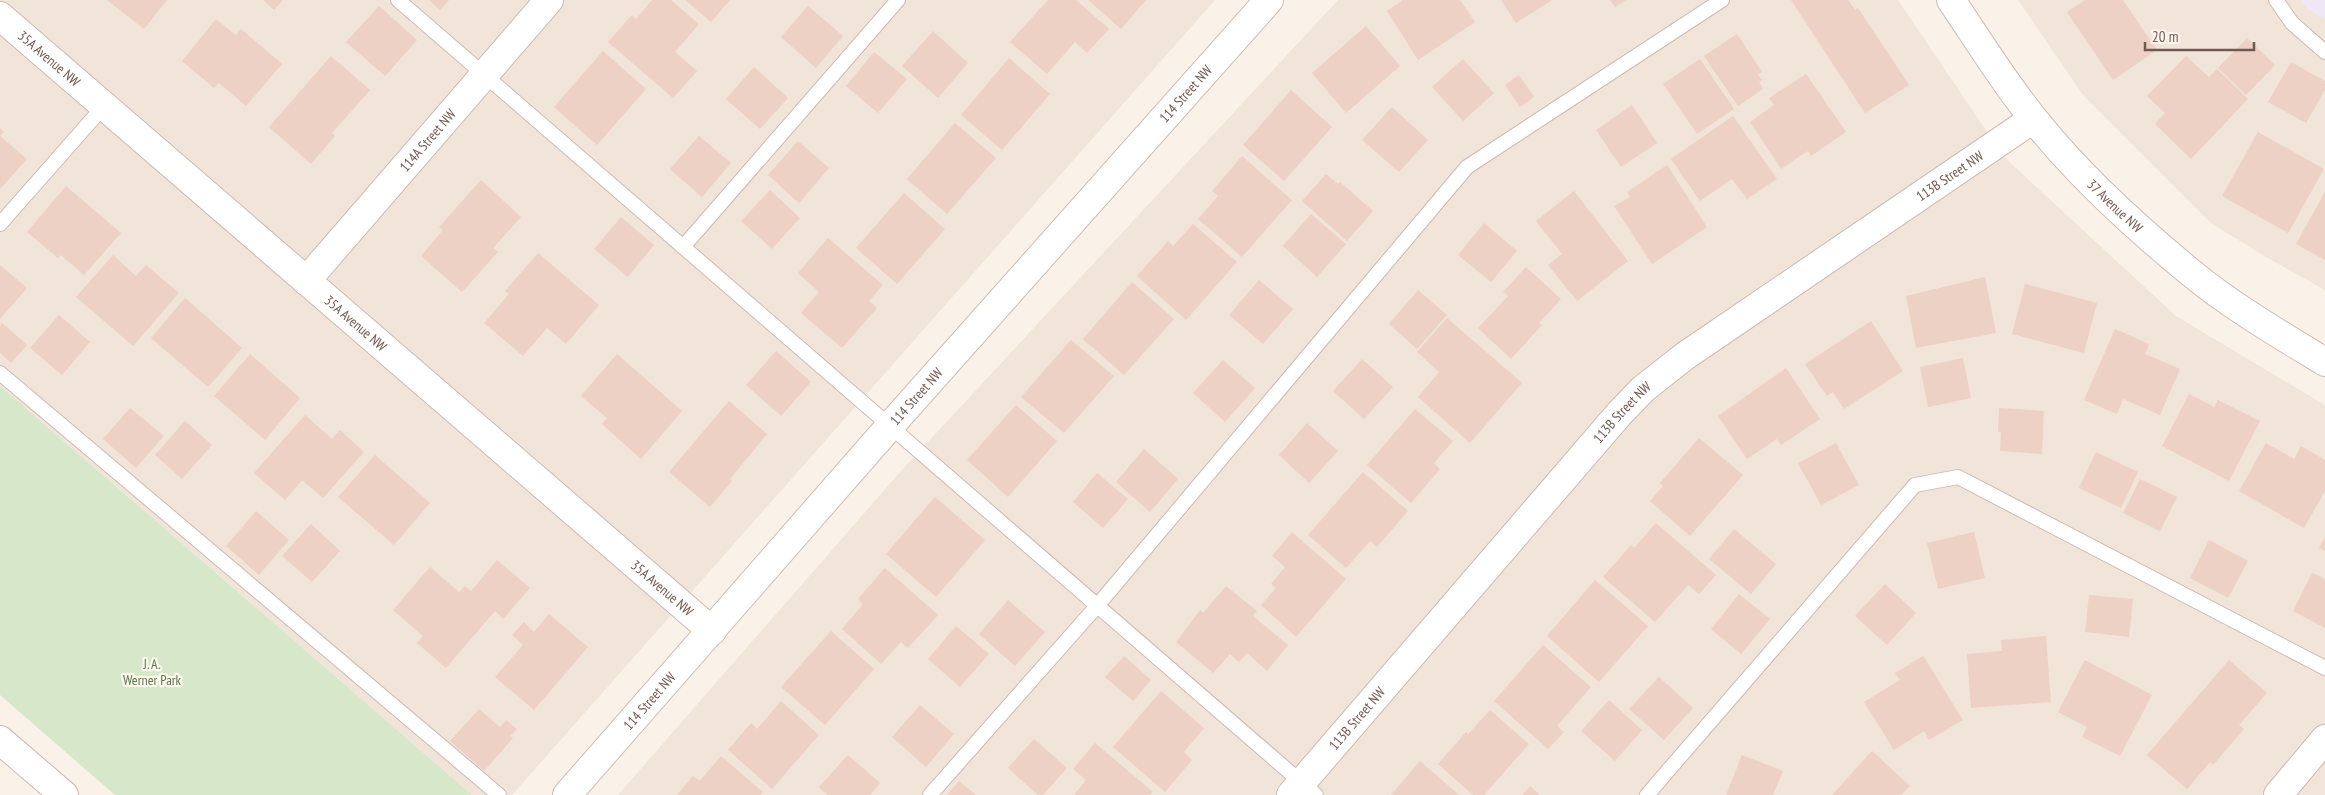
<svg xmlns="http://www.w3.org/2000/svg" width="2325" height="795" font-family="'PT Sans Narrow',sans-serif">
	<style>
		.residential { fill: #f1e4d8 }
		.education { fill: #efe6f7 }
		.green { fill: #d7e7c9 }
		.building { fill: #edd1c4 }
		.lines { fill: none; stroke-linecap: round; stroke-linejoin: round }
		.lane-casing { stroke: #cbbab0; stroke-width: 16 }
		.street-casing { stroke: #cbbab0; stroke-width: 30 }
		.secondary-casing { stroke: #d0bcb1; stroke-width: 30 }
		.lane { stroke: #fff; stroke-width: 14 }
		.street { stroke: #fff; stroke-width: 28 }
		.secondary { stroke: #fff; stroke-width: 28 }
		.labels { text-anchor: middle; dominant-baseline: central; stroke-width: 4.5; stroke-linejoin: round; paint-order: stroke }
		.street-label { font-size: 14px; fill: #72594f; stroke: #fdf7ef }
		.park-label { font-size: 14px; fill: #5a7749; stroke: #fdf7ef }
	</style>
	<rect width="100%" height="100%" fill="#faf2e9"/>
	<g class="residential">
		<path d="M0 0H1215L512 795H472L0 386Z"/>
		<path d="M1338 0H1898L2004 157 2176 316 2325 405V795H618L901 471Z"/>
		<path d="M2018 0H2301L2307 8 2325 19V290L2264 256 2211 223 2083 95Z"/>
	</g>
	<path class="education" d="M2301 0H2325V19L2307 8Z"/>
	<path class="green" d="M0 386 472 795H115L0 695Z"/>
	<g class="building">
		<path d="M107 0H167L144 29Z"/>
		<path d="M263 0H283L274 10Z"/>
		<path d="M429 0H449L440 10Z"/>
		<path d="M652 0H671L699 24 675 52 697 71 673 98 608 42 632 15 636 19Z"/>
		<path d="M685 0H730L711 22Z"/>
		<path d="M1048 0H1076L1109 29 1087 53 1075 42 1047 74 1010 42Z"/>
		<path d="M1088 0H1146L1121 29Z"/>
		<path d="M1403 0H1460L1475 22 1418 60 1387 11Z"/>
		<path d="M1501 0H1552L1516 23Z"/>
		<path d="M1610 0H1626L1615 7Z"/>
		<path d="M1791 0H1848L1855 10 1858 8 1909 85 1865 113Z"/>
		<path d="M2085 0H2123L2157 50 2113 80 2067 12Z"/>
		<path d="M379 6 417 40 385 76 346 42Z"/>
		<path d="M808 6 843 36 816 68 781 37Z"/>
		<path d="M216 19 236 35 241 29 282 64 246 106 219 83 214 88 182 61Z"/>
		<path d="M1366 26 1400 66 1346 113 1312 73Z"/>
		<path d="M933 31 968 63 938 98 902 66Z"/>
		<path d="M1737 34 1762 72 1758 75 1762 80 1759 82 1763 89 1738 106 1704 56Z"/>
		<path d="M2247 38 2275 65 2246 95 2218 68Z"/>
		<path d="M603 51 646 89 597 145 554 107Z"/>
		<path d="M874 52 907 79 878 113 846 86Z"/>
		<path d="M331 56 370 90 332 133 335 136 311 164 269 127Z"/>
		<path d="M2186 56 2209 77 2217 69 2248 99 2191 159 2155 124 2165 113 2147 96Z"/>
		<path d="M1009 58 1050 94 1002 150 961 115Z"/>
		<path d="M1463 59 1494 93 1463 121 1432 87Z"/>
		<path d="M1700 59 1734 109 1697 134 1663 84Z"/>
		<path d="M2291 62 2325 81V90L2306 123 2268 102Z"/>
		<path d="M754 67 788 98 760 129 726 99Z"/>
		<path d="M1806 74 1846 132 1811 156 1808 151 1781 169 1750 122 1774 105 1769 98Z"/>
		<path d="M1519 75 1534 97 1520 107 1505 85Z"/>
		<path d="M1291 90 1332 127 1284 181 1243 145Z"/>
		<path d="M1632 105 1657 143 1621 167 1596 130Z"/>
		<path d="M1392 107 1428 140 1399 172 1362 140Z"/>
		<path d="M1733 116 1777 179 1747 199 1732 179 1700 201 1671 159Z"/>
		<path d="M955 123 996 158 947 214 907 179Z"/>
		<path d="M0 128 4 132 0 136 27 159 0 189Z"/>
		<path d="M2258 132 2324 169 2288 233 2222 196Z"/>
		<path d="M699 136 731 163 702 197 670 169Z"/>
		<path d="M798 141 829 168 799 203 768 175Z"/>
		<path d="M1242 156 1292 200 1242 257 1198 219 1218 196 1212 191Z"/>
		<path d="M1667 165 1707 227 1652 264 1614 206 1630 197 1627 192Z"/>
		<path d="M1326 174 1338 184 1340 182 1373 211 1347 241 1302 201Z"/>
		<path d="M481 180 521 217 493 248 498 252 462 292 421 256 443 230 439 227Z"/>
		<path d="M66 186 121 233 84 275 61 255 58 258 27 232Z"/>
		<path d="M770 190 800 218 772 249 741 221Z"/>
		<path d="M1574 191 1628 261 1577 301 1548 265 1562 254 1536 221Z"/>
		<path d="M2325 192V260L2296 244Z"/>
		<path d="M904 193 945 229 897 284 856 248Z"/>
		<path d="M1311 214 1346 244 1317 277 1283 246Z"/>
		<path d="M621 217 654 245 628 277 594 249Z"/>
		<path d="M1484 223 1517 251 1491 282 1458 255Z"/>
		<path d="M1193 224 1237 262 1186 320 1137 276 1168 241 1173 246Z"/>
		<path d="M828 238 883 285 869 301 877 308 842 348 801 313 819 292 798 273Z"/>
		<path d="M538 253 599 305 566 344 547 328 523 356 484 323 509 294 505 291Z"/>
		<path d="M113 255 136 276 146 265 179 293 133 346 76 297Z"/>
		<path d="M0 265 27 288 0 319Z"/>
		<path d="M1526 267 1561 299 1539 323 1542 325 1511 359 1478 328 1508 296 1503 292Z"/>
		<path d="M1985 277 1996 333 1916 348 1906 296Z"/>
		<path d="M1259 280 1293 309 1263 344 1229 315Z"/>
		<path d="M1132 282 1174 319 1124 375 1083 339Z"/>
		<path d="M2025 284 2097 303 2084 353 2012 334Z"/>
		<path d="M1418 290 1447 315 1417 349 1389 324Z"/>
		<path d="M185 298 242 348 208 387 151 338Z"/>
		<path d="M59 315 90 342 62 375 30 348Z"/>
		<path d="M1447 318 1522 383 1470 443 1418 397 1439 372 1417 352Z"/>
		<path d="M1871 321 1903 371 1844 409 1833 392 1827 396 1805 364Z"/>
		<path d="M2 323 27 345 11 363 0 353V326Z"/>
		<path d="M2115 329 2149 344 2145 354 2180 369 2160 415 2123 399 2117 414 2084 400Z"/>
		<path d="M1071 340 1114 376 1064 433 1021 397Z"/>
		<path d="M776 351 811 382 781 416 746 385Z"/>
		<path d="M250 354 300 398 265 440 214 396Z"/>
		<path d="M617 354 682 411 641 459 602 424 607 418 581 396Z"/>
		<path d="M1963 358 1971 398 1928 407 1920 367Z"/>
		<path d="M1362 359 1393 387 1364 419 1333 391Z"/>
		<path d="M1223 360 1255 388 1225 422 1193 393Z"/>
		<path d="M1786 368 1820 419 1781 445 1777 439 1747 459 1718 416Z"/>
		<path d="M2189 394 2214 407 2218 400 2260 421 2229 481 2162 446Z"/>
		<path d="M729 401 767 434 730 479 732 481 710 507 669 472Z"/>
		<path d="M1016 405 1057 441 1008 497 967 460Z"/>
		<path d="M130 408 164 436 136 468 103 439Z"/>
		<path d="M1999 408 2044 411 2042 454 2000 451 2001 432H1998Z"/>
		<path d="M1415 409 1453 441 1434 463 1440 469 1411 503 1367 465Z"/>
		<path d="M305 415 332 439 340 430 364 452 323 498 302 480 285 500 254 473Z"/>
		<path d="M185 421 212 445 182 479 155 455Z"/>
		<path d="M1307 423 1338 451 1309 483 1279 455Z"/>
		<path d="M1699 438 1743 475 1690 536 1650 501 1663 486 1660 483Z"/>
		<path d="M1836 443 1859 485 1821 505 1798 463Z"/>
		<path d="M2266 443 2294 459 2301 446 2325 460V491L2304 528 2239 491Z"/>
		<path d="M1144 449 1178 479 1150 512 1116 482Z"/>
		<path d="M2096 452 2138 472 2121 508 2079 488Z"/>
		<path d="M375 455 430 503 394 545 338 497Z"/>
		<path d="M1363 472 1408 511 1377 547 1370 541 1346 568 1308 535Z"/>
		<path d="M1097 473 1128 499 1103 528 1073 502Z"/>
		<path d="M2140 479 2177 497 2160 531 2123 513Z"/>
		<path d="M935 497 985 540 936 597 886 554Z"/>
		<path d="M256 511 289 540 259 575 226 546Z"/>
		<path d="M1656 523 1716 575 1699 594 1688 585 1655 622 1603 577 1631 545 1634 548Z"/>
		<path d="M311 524 340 551 312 582 282 556Z"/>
		<path d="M1734 529 1776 564 1751 594 1709 559Z"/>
		<path d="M1292 532 1346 579 1296 637 1261 605 1276 588 1271 584 1285 567 1272 556Z"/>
		<path d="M1974 532 1985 578 1938 589 1927 543Z"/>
		<path d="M2325 537V551L2319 548Z"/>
		<path d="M2209 540 2248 561 2228 598 2190 578Z"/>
		<path d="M497 560 530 588 503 619 495 611 446 668 417 643 423 636 393 610 430 567 459 592 465 586 471 591Z"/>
		<path d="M885 568 938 615 908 648 901 642 881 664 842 629 863 604 858 599Z"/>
		<path d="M2312 573 2325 579V628L2293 611Z"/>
		<path d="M1595 580 1648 626 1599 682 1547 636Z"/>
		<path d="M1885 584 1916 613 1887 645 1855 616Z"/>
		<path d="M1226 586 1257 611 1253 616 1288 645 1267 671 1247 653 1239 662 1230 654 1213 673 1176 642 1200 610 1203 613Z"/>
		<path d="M1739 594 1770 619 1741 654 1711 629Z"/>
		<path d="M2089 595 2133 599 2129 637 2085 632Z"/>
		<path d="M1008 600 1045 632 1015 666 979 634Z"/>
		<path d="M549 614 588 647 534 710 495 677 523 645 512 635 524 622 534 632Z"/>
		<path d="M956 626 989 654 960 687 928 659Z"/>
		<path d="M831 631 874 669 825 725 781 687Z"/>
		<path d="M2046 636 2051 702 1971 708 1967 654 2002 651 2001 640Z"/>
		<path d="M1543 645 1591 687 1557 726 1564 732 1548 749 1494 701Z"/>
		<path d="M1124 656 1151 680 1133 701 1105 677Z"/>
		<path d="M1923 656 1963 720 1929 740 1924 731 1894 750 1864 702 1900 680 1895 673Z"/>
		<path d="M2085 660 2152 695 2120 756 2082 737 2087 727 2058 712Z"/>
		<path d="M2229 660 2267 693 2239 725 2244 729 2213 765 2210 762 2187 789 2147 755Z"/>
		<path d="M1659 677 1693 708 1664 740 1629 709Z"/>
		<path d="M1161 691 1204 728 1184 752 1192 760 1165 792 1113 747Z"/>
		<path d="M1609 700 1642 730 1615 761 1581 731Z"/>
		<path d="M781 701 819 735 772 789 728 750 751 723 757 729Z"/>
		<path d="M920 705 954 734 926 767 892 737Z"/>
		<path d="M479 709 500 727 506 720 517 729 510 736 513 738 484 771 450 741Z"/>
		<path d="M1490 710 1529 744 1484 795H1473L1438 764 1466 732 1468 734Z"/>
		<path d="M1034 739 1067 768 1043 795H1038L1008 768Z"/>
		<path d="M1095 743 1153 792 1150 795H1074L1086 780 1073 769Z"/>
		<path d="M1872 751 1910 786 1901 795H1832Z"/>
		<path d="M848 755 880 783 870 795H828L819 787Z"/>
		<path d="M1742 755 1783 771 1773 795H1726Z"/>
		<path d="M721 756 763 792 760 795H677L693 776 700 781Z"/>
		<path d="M1420 761 1459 795H1391Z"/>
		<path d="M959 781 976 795H947Z"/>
		<path d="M1530 786 1540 795H1522Z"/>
	</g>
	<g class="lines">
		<g class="lane-casing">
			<g id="lane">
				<path d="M398 0 1316 795"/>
				<path d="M2276 0 2292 23 2325 52"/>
				<path d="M0 224 104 106"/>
				<path d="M683 247 898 0"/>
				<path d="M0 373 499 795"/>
				<path d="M930 795 1097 606 1467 167 1722 0"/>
				<path d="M1647 795 1915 485 1958 477 2325 668"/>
			</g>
		</g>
		<g class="street-casing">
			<g id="street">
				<path id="s1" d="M0 16 712 631"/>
				<path id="s2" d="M306 281 549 0"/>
				<path d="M0 740 64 795"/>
				<path id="s3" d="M1291 795 1619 414 1643 389 1685 356 2033 119"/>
				<path d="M2278 795 2325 739"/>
			</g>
		</g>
		<g class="secondary-casing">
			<g id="secondary">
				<path id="s4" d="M1951 0C1978 40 2003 81 2033 118 2078 175 2134 226 2190 272 2231 306 2279 334 2325 362"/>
				<path id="s5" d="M567 795 890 426 1269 0"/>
			</g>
		</g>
		<use href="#lane" class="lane"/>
		<use href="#street" class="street"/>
		<use href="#secondary" class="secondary"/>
	</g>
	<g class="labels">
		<g class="street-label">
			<text stroke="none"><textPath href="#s1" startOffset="65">35A Avenue NW</textPath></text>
			<text stroke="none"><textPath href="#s5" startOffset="935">114 Street NW</textPath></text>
			<text stroke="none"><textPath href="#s2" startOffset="186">114A Street NW</textPath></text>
			<text stroke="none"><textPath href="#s3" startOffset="911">113B Street NW</textPath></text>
			<text stroke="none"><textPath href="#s4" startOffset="264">37 Avenue NW</textPath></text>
			<text stroke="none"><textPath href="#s1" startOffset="470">35A Avenue NW</textPath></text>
			<text stroke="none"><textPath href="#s5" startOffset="530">114 Street NW</textPath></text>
			<text stroke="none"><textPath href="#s3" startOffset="506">113B Street NW</textPath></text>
			<text stroke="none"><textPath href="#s1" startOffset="875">35A Avenue NW</textPath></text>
			<text stroke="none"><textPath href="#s5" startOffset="125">114 Street NW</textPath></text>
			<text stroke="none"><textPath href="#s3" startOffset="101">113B Street NW</textPath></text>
		</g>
		<g class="park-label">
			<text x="152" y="664">J. A.<tspan x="152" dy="16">Werner Park</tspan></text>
		</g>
	</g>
	<path d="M2145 42v8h109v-8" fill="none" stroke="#72594f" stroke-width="2.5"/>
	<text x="2152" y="42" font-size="15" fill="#72594f" stroke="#fdf7ef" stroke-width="4" paint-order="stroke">20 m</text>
</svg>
